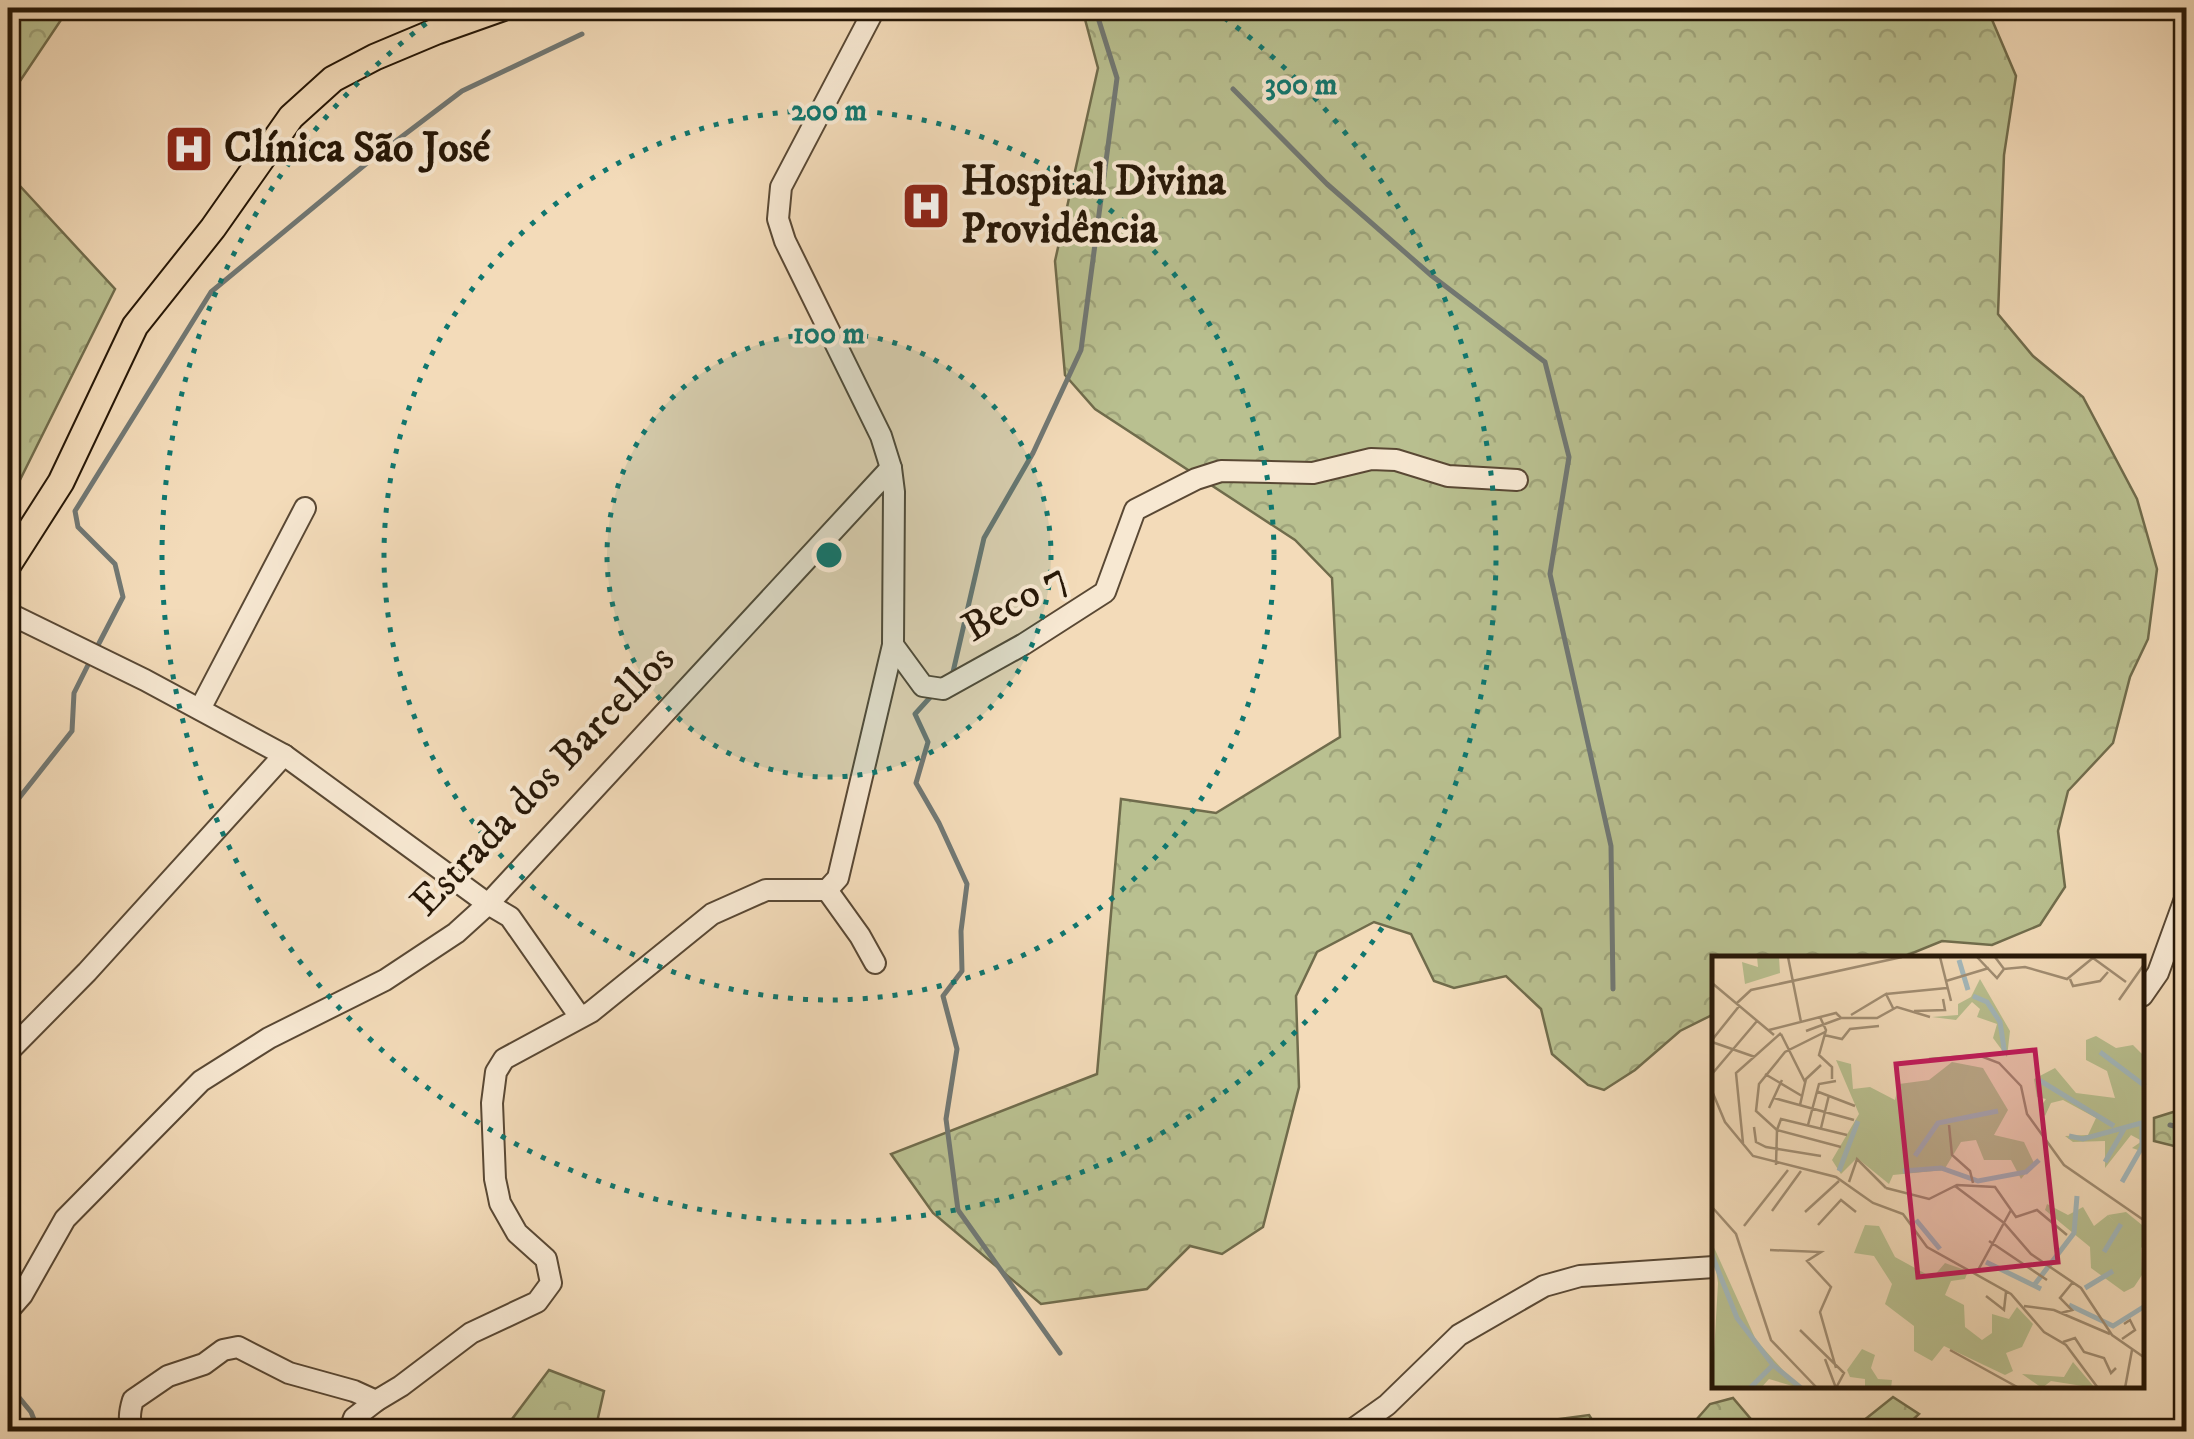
<svg xmlns="http://www.w3.org/2000/svg" width="2194" height="1439" font-family="'IM FELL DW Pica',serif">
	<style>
		.forest { fill: url(#forest-crowns); stroke: #706c4c; stroke-width: 2.5 }
		.lines { fill: none; stroke-linecap: round; stroke-linejoin: round }
		.stream { stroke: #717874; stroke-width: 5 }
		.minor-casing { stroke: #594834; stroke-width: 24 }
		.major-casing { stroke: #261707; stroke-width: 29 }
		.minor { stroke: #f7e8d2; stroke-width: 20 }
		.major { stroke: #f3dbb9; stroke-width: 25 }
		.ring { fill: none; stroke: #0f766e; stroke-width: 5; stroke-dasharray: 5 10 }
		.labels { text-anchor: middle; dominant-baseline: central; stroke-width: 8; stroke-linejoin: round; paint-order: stroke }
		.poi-label { font-size: 42px; font-weight: bold; fill: #261707; stroke: #f7e8d2; text-anchor: start }
		.street-label { font-size: 42px; fill: #261707; stroke: #f7e8d2 }
		.inset-river { fill: none; stroke: #a3b8bc; stroke-width: 5 }
		.inset-road { fill: none; stroke: #a18d72; stroke-width: 2.5 }
		.view { fill: #c2185b; fill-opacity: 0.15; stroke: #c2185b; stroke-width: 5 }
		.inset-edge { fill: none; stroke: #261707; stroke-width: 5 }
		.centre { fill: #0f766e; stroke: #f7e8d2; stroke-width: 5 }
		.ring-label { font-size: 30px; text-anchor: middle; font-weight: bold; fill: #0f766e; stroke: #f7e8d2; stroke-width: 8; stroke-linejoin: round; paint-order: stroke }
	</style>
	<defs>
		<pattern id="forest-crowns" width="20" height="18" patternUnits="userSpaceOnUse" patternTransform="scale(2.5)"><rect width="20" height="18" fill="#b9c090"/><path d="M2 6a3 3 0 1 1 6 0M12 15a3 3 0 1 1 6 0" fill="none" stroke="#9fa47b"/></pattern>
	</defs>
	<rect width="100%" height="100%" fill="#f3dbb9"/>
	<filter id="stains"><feTurbulence type="fractalNoise" baseFrequency=".002" numOctaves="4"/><feColorMatrix values="0 0 0 0 .2 0 0 0 0 .09 0 0 0 0 .02 0 0 0 .5 -.17"/></filter>
	<radialGradient id="worn" r=".72"><stop offset=".6" stop-color="#630" stop-opacity="0"/><stop offset="1" stop-color="#630" stop-opacity=".3"/></radialGradient>
	<g class="forest">
		<path d="M8 8H69L8 99Z"/>
		<path d="M1082 8H1987L2016 76 2004 155 1998 314 2033 356 2083 397 2137 499 2157 569 2148 639 2130 677 2113 743 2068 791 2058 831 2065 887 2040 925 1992 945 1942 941 1898 959H1714V1014L1680 1031 1635 1070 1604 1090 1588 1085 1552 1054 1541 1009 1506 976 1454 988 1434 981 1411 934 1374 922 1317 952 1296 996 1299 1087 1263 1227 1222 1254 1190 1246 1147 1289 1041 1304 933 1213 891 1154 1097 1074 1121 799 1216 813 1340 737 1332 578 1295 540 1095 409 1065 375 1055 261 1098 68Z"/>
		<path d="M8 173 115 289 8 504Z"/>
		<path d="M2186 1108V1149L2154 1141V1118Z"/>
		<path d="M549 1370 604 1391 595 1431H503Z"/>
		<path d="M1893 1397 1919 1414 1901 1431 1690 1432 1689 1428 1710 1404 1733 1398 1756 1425 1787 1430 1853 1429Z"/>
		<path d="M1589 1415 1599 1431H1530L1538 1422Z"/>
	</g>
	<g class="lines">
		<g class="stream">
			<path d="M1233 89 1327 184 1432 276 1545 362 1569 457 1550 574 1611 846 1613 989"/>
			<path d="M95 651 123 597 115 564 78 527 75 511 211 292 367 163 462 91 582 34"/>
			<path d="M948 677 953 672 984 538 1033 453 1081 350 1117 78 1095 8"/>
			<path d="M934 693 915 714 928 742 916 783 939 823 967 884 961 931 962 971 943 996 957 1049 946 1119 958 1210 1060 1353"/>
			<path d="M8 812 72 731 74 693 90 661"/>
			<path d="M2170 1125 2186 1129"/>
			<path d="M8 1384 31 1412 39 1432"/>
		</g>
		<g class="minor-casing">
			<g id="minor">
				<path d="M8 613 145 680 284 755 488 904 510 917 580 1017"/>
				<path d="M893 645 923 686 943 689 1024 644 1105 592 1135 510 1196 479 1221 471 1313 473 1371 459 1396 460 1448 476 1517 480"/>
				<path d="M200 709 305 508"/>
				<path d="M827 890 860 936 875 963"/>
				<path d="M2142 996 2158 973 2186 896"/>
				<path d="M8 1052 87 972 284 755"/>
				<path d="M8 1311 22 1295 65 1219 201 1081 269 1038 385 980 456 933 488 904 891 468"/>
				<path d="M135 1432C127 1423 130 1410 133 1400L168 1376 204 1364 223 1350 238 1347 289 1373 354 1391 376 1401"/>
				<path d="M349 1432 354 1418 376 1401 401 1386 471 1333 537 1302 551 1283 546 1259 517 1233 500 1203 498 1193 495 1179 492 1103 496 1072 504 1059 591 1012 712 914 766 890H827L838 878 893 645 894 492 891 468 881 436 785 241 778 219 781 187 875 8"/>
				<path d="M1349 1432 1387 1405 1459 1335 1544 1286 1580 1276 1714 1267"/>
			</g>
		</g>
		<g class="major-casing">
			<path id="major" d="M8 565 61 482 135 326 213 228 291 117 333 79 375 57 437 31 502 8"/>
		</g>
		<use href="#minor" class="minor"/>
		<use href="#major" class="major"/>
	</g>
	<circle cx="829" cy="555" r="222" fill="#0f766e" fill-opacity=".12"/>
	<g class="ring">
		<circle cx="829" cy="555" r="222"/>
		<circle cx="829" cy="555" r="445"/>
		<path d="M1212 9A667 667 0 1 1 446 9"/>
	</g>
	<defs>
		<g id="hospital-square" transform="scale(2.5)"><rect x="-9" y="-9" width="18" height="18" rx="4" fill="#8f2418" stroke="#f7e8d2"/><path d="M-5-5h3v3.5h4V-5h3V5h-3V1.5h-4V5h-3Z" fill="#fff"/></g>
	</defs>
	<g fill-rule="evenodd">
		<use href="#hospital-square" x="189" y="149"/>
		<use href="#hospital-square" x="926" y="206"/>
	</g>
	<g class="labels">
		<g class="poi-label">
			<text x="224" y="149">Clínica São José</text>
			<text x="961" y="182">Hospital Divina<tspan x="961" dy="48">Providência</tspan></text>
		</g>
		<g class="street-label">
			<text transform="translate(1015 603) rotate(-31)">Beco 7</text>
			<text transform="translate(543 781) rotate(-46)">Estrada dos Barcellos</text>
		</g>
	</g>
	<g transform="translate(1712 956)">
		<rect width="432" height="432" fill="#f3dbb9"/>
		<path d="M414 256 430 269 432 294 396 259Z" fill="#b9c090"/>
		<path d="M45 1H67L68 17 33 28 30 6 46 11ZM268 23 298 75 295 101 281 82 285 68 265 61 268 53 260 46 244 64 220 61 246 59V48L259 41ZM384 80 404 92 421 89 432 100V196L420 192 430 185 419 179 393 212V185L361 186 353 180 376 179 384 162 351 144 339 147 333 160 327 153 334 143 325 141 322 123 343 112 364 137 403 142 395 115 374 104V84ZM124 104 139 108 141 133 158 131 183 144 187 128 217 124 240 106 271 112 296 154 282 179 312 186 322 207 309 223 299 204H272L264 184 249 186 232 214 181 219 177 228 145 202 129 218 120 204 147 158ZM335 248 356 259 371 251 382 270 396 259 429 289 430 319 422 331 412 336 379 312 378 291 333 254ZM153 269 167 270 183 301 214 318 221 321 233 307 256 315 253 323 239 325 233 339 252 349 253 371 270 384 280 377V358L297 363 305 351 321 368 310 391 294 397 301 415 293 419 232 390 220 405 202 395V370L173 348 180 328 162 300 142 297ZM0 287 44 384 87 432 57 423 49 432H0L6 327ZM150 393 163 399 159 412 166 423 180 424 179 432H153V423L138 421 135 414ZM361 406 383 432 339 425 330 432 310 418 352 421Z" fill="#b9c090"/>
		<path class="inset-river" d="M247 4 256 34M261 40 275 46 288 66 293 99M388 96 433 130M327 124 402 170M357 180 371 183 433 166M203 200 226 167 286 155M393 206 412 173M127 215 146 165M191 215 229 212 266 225 314 216 327 204M410 226 430 191V169M204 264 228 293M392 296 409 268M0 299 25 362 61 409 89 432M274 306 329 333M323 328 362 277 365 240M373 332 401 315M357 349 401 370 433 350M38 432 61 409"/>
		<path class="inset-road" d="M76 1 89 66M228 1 239 45M265 1 285 22 292 13M283 1 292 13 313 11 355 23 382 1M381 2 414 26M358 23 361 30 388 25 396 16M234 25 277 12M0 27 62 79M174 38 235 32M407 44 433 7M25 47 39 34 190 1M202 55 233 54 231 43M139 59 174 38 181 52M108 61 114 74 107 99 120 111V123M57 74 124 57 129 62M94 75 129 62H165L185 51 218 61M69 78 93 126M112 79 130 83 138 73 167 70M0 84 28 49M0 86 43 101M217 103 266 99 287 107 309 130 315 158 352 209 433 265M0 118 45 65M53 118 90 140M0 135 13 166 41 200 124 221 161 247 191 258 215 291 299 338 332 376 354 389 386 432M104 135 143 150M62 142 142 164M88 149 94 123 109 109M57 152 70 124M96 169 107 128 124 125M237 169 240 199 258 215 261 227M42 171 44 186 54 191 109 200M109 172 117 139M31 187 24 117 69 77M129 191 65 174 69 163 135 179M64 209 65 174 44 155 47 128 73 96 113 76M137 226 145 203 174 232M243 230 292 267 319 298 369 332 400 379 433 402M174 232 217 243 245 229 283 231 304 261 325 254 355 279M0 251 24 278 59 384 105 432M60 255 89 215M93 256 127 225M106 269 129 244 144 256M32 270 76 214M277 285 335 324M58 294 109 296 95 305 119 331 108 356 124 412M265 316 299 254M274 340 292 354 294 336M312 350 342 354 398 378M349 357 360 354 348 342 361 326M88 374 132 417 124 432M410 383 423 374 418 364 412 368M351 386 363 382 372 396 392 402 399 417 404 412M238 394 307 432M113 403 124 432M413 432 420 394"/>
		<path class="view" d="M323 94 346 306 206 321 184 108Z"/>
		<rect width="432" height="432" class="inset-edge"/>
	</g>
	<circle cx="829" cy="555" r="15" class="centre"/>
	<g class="ring-label">
		<text x="1301" y="94">300 m</text>
		<text x="829" y="120">200 m</text>
		<text x="829" y="343">100 m</text>
	</g>
	<rect width="2194" height="1439" fill="none" stroke="#f3dbb9" stroke-width="40"/>
	<rect x="10" y="10" width="2174" height="1419" fill="none" stroke="#261707" stroke-width="5"/>
	<rect x="20" y="20" width="2154" height="1399" fill="none" stroke="#261707" stroke-width="2.5"/>
	<rect width="100%" height="100%" filter="url(#stains)"/>
	<rect width="100%" height="100%" fill="url(#worn)"/>
</svg>
